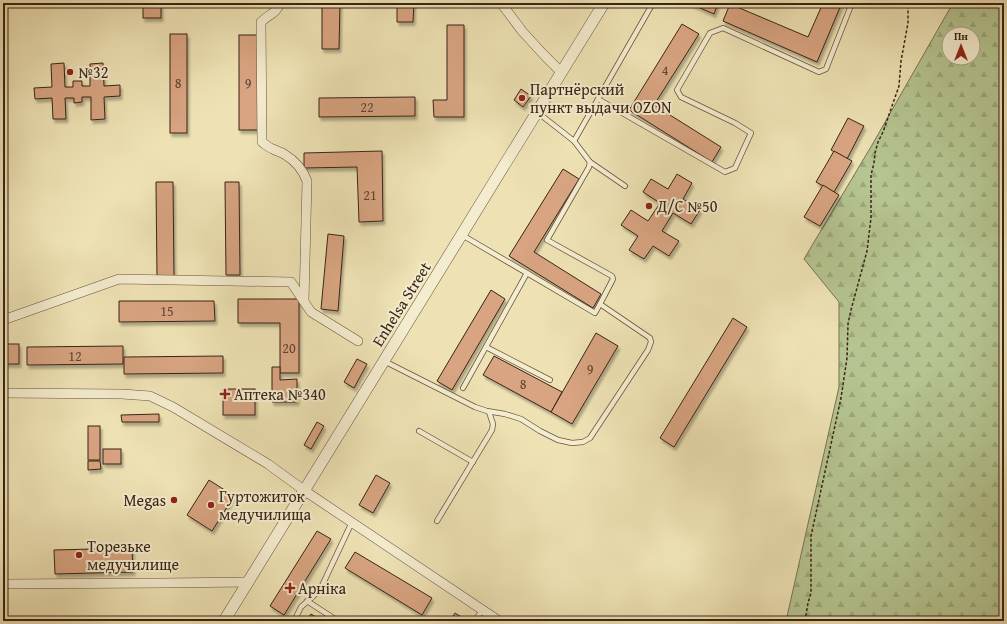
<svg xmlns="http://www.w3.org/2000/svg" width="1007" height="624" font-family="'Gentium Book Plus',serif">
	<style>
		.forest { fill: url(#forest-firs); stroke: #767454; fill-rule: evenodd }
		.building { fill: #d8a481; stroke: #382417; filter: url(#shadow) }
		.lines { fill: none; stroke-linecap: round; stroke-linejoin: round }
		.service-casing { stroke: #66543e; stroke-width: 6 }
		.minor-casing { stroke: #66543e; stroke-width: 10 }
		.tertiary-casing { stroke: #66543e; stroke-width: 12 }
		.path { stroke: #382417; stroke-width: 1.5; stroke-dasharray: 3 2; stroke-linecap: butt }
		.service { stroke: #f4ecce; stroke-width: 4.5 }
		.minor { stroke: #f4ecce; stroke-width: 9 }
		.tertiary { stroke: #f4ecce; stroke-width: 11 }
		.poi-dot { fill: #8f2418; stroke: #f4ecce; stroke-width: 1.5 }
		.labels { text-anchor: middle; dominant-baseline: central; stroke-width: 4; stroke-linejoin: round; paint-order: stroke }
		.number-label { font-size: 14px; fill: #604432 }
		.poi-label { font-size: 16px; fill: #382417; stroke: #f4ecce; text-anchor: start }
		.street-label { font-size: 16px; fill: #382417; stroke: #f4ecce }
	</style>
	<defs>
		<pattern id="forest-firs" width="22" height="20" patternUnits="userSpaceOnUse"><rect width="22" height="20" fill="#b5c490"/><path d="M5 1l3.5 6h-7zM16 11l3.5 6h-7z" fill="#9ca87b"/></pattern>
		<filter id="shadow"><feDropShadow dx="2" dy="3.5" stdDeviation="1" flood-color="#0004"/></filter>
	</defs>
	<rect width="100%" height="100%" fill="#eee2b4"/>
	<filter id="stains"><feTurbulence type="fractalNoise" baseFrequency=".005" numOctaves="4"/><feColorMatrix values="0 0 0 0 .2 0 0 0 0 .09 0 0 0 0 .02 0 0 0 .5 -.17"/></filter>
	<radialGradient id="worn" r=".72"><stop offset=".6" stop-color="#630" stop-opacity="0"/><stop offset="1" stop-color="#630" stop-opacity=".3"/></radialGradient>
	<path class="forest" d="M953 3H1004V621H786L839 387V302L804 259 872 145ZM949 34H973V58H949Z"/>
	<g class="building">
		<rect x="143" y="3" width="18" height="15"/>
		<path d="M322 3H340L339 49H322Z"/>
		<path d="M397 3H414L413 22H397Z"/>
		<path d="M689 3H718L714 14Z"/>
		<path d="M823 3H836L841 5 817 62 723 21 730 4 808 37Z"/>
		<path d="M682 24 699 34 654 105 721 147 712 162 629 110Z"/>
		<path d="M447 25H464V117H434L433 100H447Z"/>
		<rect x="170" y="34" width="17" height="99"/>
		<rect x="239" y="35" width="19" height="95"/>
		<path d="M64 63 65 87H73V81H82V86H90V64L103 63 104 86 120 85V96L104 97 105 119 91 120V97H82V102L74 103V98H65L66 119H53L52 98 35 99 34 88 52 87 51 64Z"/>
		<path d="M521 89 531 96 523 107 514 100Z"/>
		<path d="M415 97V116L319 117V98Z"/>
		<path d="M848 118 864 126 847 159 831 150Z"/>
		<path d="M382 151 383 221 359 222 357 167 304 168V153Z"/>
		<path d="M834 151 852 161 834 192 816 182Z"/>
		<path d="M563 169 579 179 534 252 601 294 593 308 509 256Z"/>
		<path d="M677 174 692 183 683 199 700 210 691 224 673 213 662 231 679 241 669 256 653 246 644 259 629 250 638 236 621 225 631 210 648 221 660 203 643 192 651 179 668 189Z"/>
		<path d="M156 182H173L174 276H157Z"/>
		<path d="M225 182H239L240 275H226Z"/>
		<path d="M823 185 839 195 820 226 804 217Z"/>
		<path d="M328 234 344 236 338 311 321 309Z"/>
		<path d="M491 290 505 299 452 390 437 381Z"/>
		<path d="M238 299H299V373H280V323H238Z"/>
		<path d="M119 301H214L215 321 119 322Z"/>
		<path d="M733 318 747 327 674 447 660 438Z"/>
		<path d="M596 333 618 346 572 424 551 412Z"/>
		<rect x="3" y="344" width="16" height="20"/>
		<path d="M123 346V364L27 365V347Z"/>
		<path d="M223 356V373L124 374V357Z"/>
		<path d="M494 356 562 392 551 412 483 375Z"/>
		<path d="M357 359 367 364 354 388 344 382Z"/>
		<path d="M272 367H280V380L297 379V402H272Z"/>
		<rect x="223" y="389" width="32" height="26"/>
		<path d="M159 414V422H122L121 415Z"/>
		<path d="M317 422 324 426 311 449 304 445Z"/>
		<rect x="88" y="426" width="12" height="34"/>
		<rect x="103" y="449" width="18" height="15"/>
		<path d="M88 461H100L101 469 88 470Z"/>
		<path d="M376 475 390 483 373 513 359 505Z"/>
		<path d="M209 480 234 496 212 531 187 515Z"/>
		<path d="M317 531 331 539 284 615 270 606Z"/>
		<path d="M132 548 133 572 55 574 54 550Z"/>
		<path d="M355 552 432 598 422 615 345 568Z"/>
		<path d="M455 613 468 621H450Z"/>
		<path d="M311 614 322 621H306Z"/>
	</g>
	<g class="lines">
		<g class="service-casing">
			<g id="service">
				<path d="M598 99 725 172 735 168 751 133 735 123 681 97 677 90 710 33 723 28 819 72 826 69 852 3"/>
				<path d="M537 112 574 141 590 162 589 167 547 240 612 276 613 279 600 304"/>
				<path d="M574 141 653 3"/>
				<path d="M590 162 625 186"/>
				<path d="M486 347 550 380"/>
				<path d="M384 361 475 407 487 411 505 414 521 419 540 431 558 440 572 443 583 442 590 438 648 350 651 342 650 338 600 304 595 313 462 235"/>
				<path d="M463 388 527 273"/>
				<path d="M419 431 473 462"/>
				<path d="M437 521 492 430 493 424 489 412"/>
				<path d="M307 601 338 621"/>
				<path d="M294 621 301 607 320 590 352 522"/>
				<path d="M475 621 482 610"/>
			</g>
		</g>
		<g class="minor-casing">
			<g id="minor">
				<path d="M280 3C276 14 269 14 261 22L262 142C265 144 269 148 273 149 276 151 281 152 284 154 294 160 303 170 307 181L304 301"/>
				<path d="M501 3 522 31 543 54 561 72"/>
				<path d="M3 320 119 279 291 282 311 312 358 341"/>
				<path d="M3 393 122 394 150 396 173 407 268 464 305 491 499 621"/>
				<path d="M3 584 164 583 249 582"/>
			</g>
		</g>
		<g class="tertiary-casing">
			<path id="tertiary" d="M224 621 604 3"/>
		</g>
		<path class="path" d="M805 621 808 603 811 593V536L841 398 847 358 848 324 851 310 867 251 871 218V175L874 163 875 153 878 142 883 132 899 86 901 61 908 23V11L909 3"/>
		<use href="#service" class="service"/>
		<use href="#minor" class="minor"/>
		<use href="#tertiary" class="tertiary"/>
	</g>
	<g class="poi-dot">
		<circle cx="70" cy="72" r="4"/>
		<circle cx="522" cy="98" r="4"/>
		<circle cx="649" cy="206" r="4"/>
		<path d="M223 388h4v4h4v4h-4v4h-4v-4h-4v-4h4z"/>
		<circle cx="174" cy="500" r="4"/>
		<circle cx="211" cy="505" r="4"/>
		<circle cx="79" cy="555" r="4"/>
		<path d="M288 582h4v4h4v4h-4v4h-4v-4h-4v-4h4z"/>
	</g>
	<g class="labels">
		<g class="number-label">
			<text x="665" y="70">4</text>
			<text x="178" y="83">8</text>
			<text x="248" y="83">9</text>
			<text x="367" y="107">22</text>
			<text x="370" y="195">21</text>
			<text x="167" y="311">15</text>
			<text x="289" y="348">20</text>
			<text x="75" y="356">12</text>
			<text x="590" y="369">9</text>
			<text x="523" y="384">8</text>
		</g>
		<g class="poi-label">
			<text x="78" y="72">№32</text>
			<text x="530" y="89">Партнёрский<tspan x="530" dy="18">пункт выдачи OZON</tspan></text>
			<text x="657" y="206">Д/С №50</text>
			<text x="234" y="394">Аптека №340</text>
			<text x="219" y="496">Гуртожиток<tspan x="219" dy="18">медучилища</tspan></text>
			<text x="166" y="500" text-anchor="end">Megas</text>
			<text x="87" y="546">Торезьке<tspan x="87" dy="18">медучилище</tspan></text>
			<text x="298" y="588">Арніка</text>
		</g>
		<g class="street-label">
			<text transform="translate(401 304) rotate(-58)">Enhelsa Street</text>
		</g>
	</g>
	<rect width="1007" height="624" fill="none" stroke="#eee2b4" stroke-width="16"/>
	<rect x="4" y="4" width="999" height="616" fill="none" stroke="#382417" stroke-width="2"/>
	<rect x="8" y="8" width="991" height="608" fill="none" stroke="#382417"/>
	<g transform="translate(961 46)"><circle r="19" fill="#f4ecce" stroke="#a99c85"/>
	<path d="M0-3L7 15L0 10L-7 15Z" fill="#8f2418"/>
	<text y="-6" font-size="11" font-weight="bold" text-anchor="middle" fill="#382417">Пн</text>
	</g>
	<rect width="100%" height="100%" filter="url(#stains)"/>
	<rect width="100%" height="100%" fill="url(#worn)"/>
</svg>
